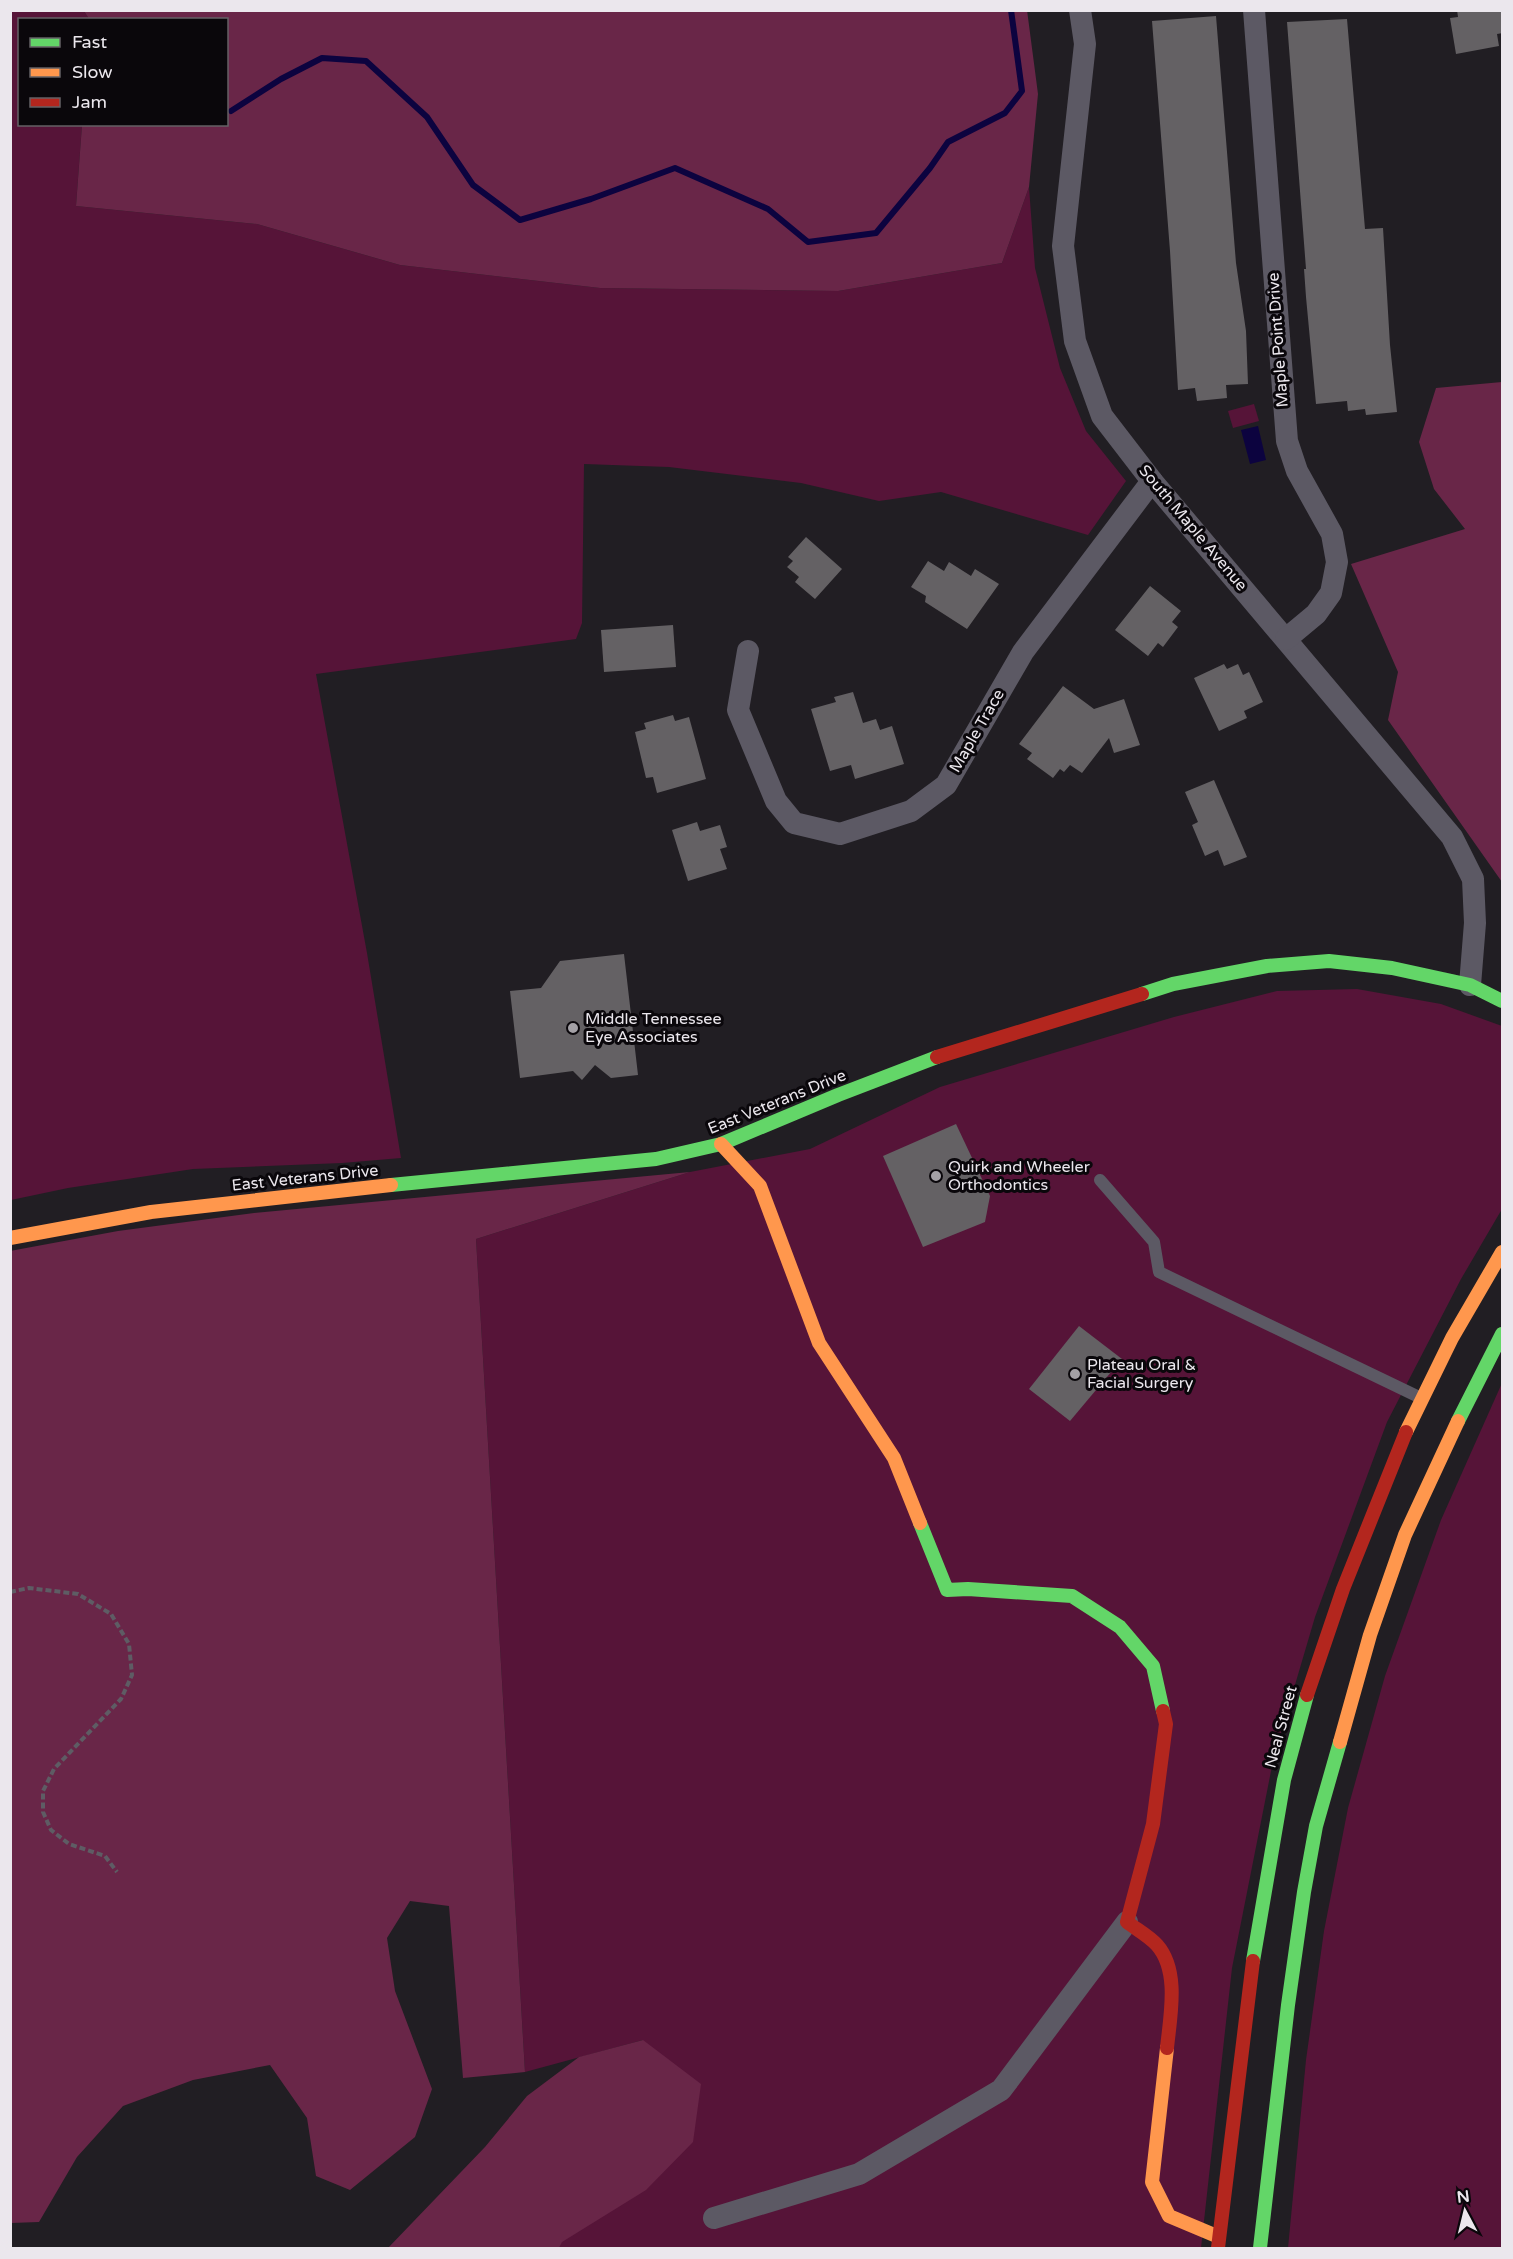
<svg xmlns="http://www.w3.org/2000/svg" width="1513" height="2259" font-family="'Varela Round',sans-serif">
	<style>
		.green { fill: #561438 }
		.forest { fill: #692648 }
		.water { fill: #0c033f }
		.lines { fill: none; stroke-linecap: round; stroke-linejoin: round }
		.stream { stroke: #0c033f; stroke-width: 6 }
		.building { fill: #646164 }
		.path { stroke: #5e5c64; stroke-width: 4; stroke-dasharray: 6 3; stroke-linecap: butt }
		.lane { stroke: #5c5964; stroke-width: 12 }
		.street { stroke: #5c5964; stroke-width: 22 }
		.fast { stroke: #63d668; stroke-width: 14 }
		.slow { stroke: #ff974d; stroke-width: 14 }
		.jam { stroke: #b3261e; stroke-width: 14 }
		.poi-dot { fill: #a4a1a6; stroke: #0a070b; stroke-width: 2 }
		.labels { text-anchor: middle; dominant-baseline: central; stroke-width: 6; stroke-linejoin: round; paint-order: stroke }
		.street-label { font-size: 16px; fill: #ebe7ed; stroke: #0a070b }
		.poi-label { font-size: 16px; fill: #ebe7ed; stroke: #0a070b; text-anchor: start }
	</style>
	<rect width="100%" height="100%" fill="#211e23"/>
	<g class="green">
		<path d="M10 11H84L89 19 20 20V124L82 125 76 206 257 224 400 265 600 288 838 291 1002 263 1029 187 1035 268 1060 368 1086 431 1126 481 1088 535 941 492 879 501 801 483 669 467 584 464 582 623 576 639 316 674 367 953 401 1158 342 1163 193 1169 68 1188 11 1200Z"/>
		<path d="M1254 404 1259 421 1233 428 1228 411Z"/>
		<path d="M1357 989 1441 1004 1502 1026V1209L1461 1279 1387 1422 1315 1617 1274 1756 1232 1968 1201 2248H559L643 2040 525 2072 476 1239 690 1172 810 1149 940 1087 1174 1017 1277 991Z"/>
		<path d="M1502 1383V2248H1288L1306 2060 1324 1931 1348 1808 1385 1676 1441 1520Z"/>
	</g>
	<g class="forest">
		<path d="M1027 10 1038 94 1029 187 1002 263 838 291 600 288 400 265 257 224 76 206 82 125 226 124V20L89 19 84 11Z"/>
		<path d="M1502 382V882L1388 720 1398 672 1351 564 1465 529 1434 489 1419 442 1436 388Z"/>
		<path d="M690 1172 476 1239 525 2072 463 2078 449 1906 410 1901 387 1938 395 1991 432 2089 415 2137 350 2190 316 2176 307 2118 270 2065 193 2080 123 2106 77 2157 39 2222 11 2223 10 1251 118 1231 254 1213Z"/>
		<path d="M643 2040 701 2084 693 2142 646 2190 562 2242 559 2248H388L485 2147 527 2096 579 2057Z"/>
	</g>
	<path class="water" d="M1258 426 1266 460 1250 464 1241 430Z"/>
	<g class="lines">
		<path class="stream" d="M231 111 281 79 322 58 366 61 427 117 473 185 520 220 591 199 675 168 768 209 808 242 876 233 930 168 948 142 1005 113 1022 91 1011 10"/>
	</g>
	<g class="building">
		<path d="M1457 10H1503V33L1497 34 1499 46 1456 54 1450 18 1458 17Z"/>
		<path d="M1216 16 1236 263 1246 331 1248 384 1226 385 1227 398 1197 401 1195 388 1178 390 1170 251 1152 21Z"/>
		<path d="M1347 19 1365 229 1383 228 1390 345 1397 412 1366 415 1365 409 1348 411 1347 401 1316 404 1306 297 1304 269H1306L1287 22Z"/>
		<path d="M806 537 842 569 815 599 795 582 799 577 787 567 793 561 788 557Z"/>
		<path d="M928 561 944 571 949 562 971 576 975 569 999 584 967 629 925 602 926 596 911 587Z"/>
		<path d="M1150 586 1181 611 1172 622 1178 627 1163 647 1158 643 1148 656 1115 630Z"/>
		<path d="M673 625 676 667 604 672 601 630Z"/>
		<path d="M1224 664 1227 669 1238 664 1243 675 1249 672 1263 702 1244 711 1247 718 1219 731 1194 678Z"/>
		<path d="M1063 686 1094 709 1124 699 1140 745 1114 753 1109 738 1082 773 1070 765 1064 772 1060 769 1053 778 1027 759 1032 753 1019 744Z"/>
		<path d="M853 692 863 723 876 719 880 730 892 726 904 764 855 779 851 765 830 771 811 709 836 702 834 697Z"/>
		<path d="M673 715 675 721 689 717 706 779 657 793 653 777 646 778 635 732 646 729 644 723Z"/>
		<path d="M1214 780 1247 857 1224 866 1218 850 1205 856 1192 825 1198 822 1185 792Z"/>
		<path d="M697 822 700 831 720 825 727 847 720 849 727 869 688 881 672 830Z"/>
		<path d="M624 954 638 1075 611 1078 595 1065 582 1080 573 1071 520 1078 510 991 541 988 560 961Z"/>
		<path d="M956 1124 990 1196 985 1222 923 1247 883 1156Z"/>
		<path d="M1079 1326 1122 1359 1070 1421 1029 1389Z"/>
	</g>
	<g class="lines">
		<path class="path" d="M10 1592 29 1588 78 1594 111 1614 129 1644 132 1675 121 1699 54 1769 43 1791V1812L51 1830 69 1844 105 1856 117 1872"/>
		<path class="lane" d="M1100 1180 1154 1242 1159 1272 1421 1398"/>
		<g class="street">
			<path d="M1080 10 1085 44 1063 246 1075 341 1102 416 1152 481 1452 837 1473 879 1475 923 1470 985"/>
			<path d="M1254 10 1287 441 1297 471 1332 534 1337 562 1331 593 1316 614 1286 639"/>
			<path d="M748 651 738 710 776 801 794 823 840 834 911 811 946 785 1023 652 1152 481"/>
			<path d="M714 2218 859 2174 1001 2090 1127 1922"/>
		</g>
		<g class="fast">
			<path d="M1142 994 1173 984 1267 966 1329 961 1392 968 1470 985 1502 1001"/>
			<path d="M391 1185 656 1159 721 1144 838 1095 937 1057"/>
			<path d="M1458 1421 1502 1334"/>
			<path d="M920 1523 947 1590 968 1589 1072 1596 1120 1627 1153 1666 1163 1711"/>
			<path d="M1253 1961 1284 1780 1307 1695"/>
			<path d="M1260 2248 1288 2005 1304 1892 1316 1826 1340 1742"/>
		</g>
		<g class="slow">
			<path d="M721 1144 760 1186 819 1343 894 1458 920 1523"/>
			<path d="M10 1238 151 1212 391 1185"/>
			<path d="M1406 1432 1452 1338 1502 1252"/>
			<path d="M1340 1742 1370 1635 1405 1535 1458 1421"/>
			<path d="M1167 2048 1152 2182 1169 2216 1219 2237"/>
		</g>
		<g class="jam">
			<path d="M937 1057 1142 994"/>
			<path d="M1307 1695 1343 1589 1406 1432"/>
			<path d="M1163 1711 1166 1724 1153 1824 1127 1922C1136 1929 1149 1936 1157 1945 1180 1971 1170 2017 1167 2048"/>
			<path d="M1218 2248 1253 1961"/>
		</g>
	</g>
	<g class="poi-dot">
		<circle cx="573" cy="1028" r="6"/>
		<circle cx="936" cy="1176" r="6"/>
		<circle cx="1075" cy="1374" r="6"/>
	</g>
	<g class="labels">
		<g class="street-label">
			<text transform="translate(1278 340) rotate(-94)">Maple Point Drive</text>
			<text transform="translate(1193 528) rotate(50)">South Maple Avenue</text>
			<text transform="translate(977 731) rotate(-60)">Maple Trace</text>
			<text transform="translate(777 1102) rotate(-22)">East Veterans Drive</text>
			<text transform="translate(305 1178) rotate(-6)">East Veterans Drive</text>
			<text transform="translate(1281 1727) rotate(-75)">Neal Street</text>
		</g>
		<g class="poi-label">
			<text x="585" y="1019">Middle Tennessee<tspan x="585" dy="18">Eye Associates</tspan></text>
			<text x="948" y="1167">Quirk and Wheeler<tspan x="948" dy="18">Orthodontics</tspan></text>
			<text x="1087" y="1365">Plateau Oral &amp;<tspan x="1087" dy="18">Facial Surgery</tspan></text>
		</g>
	</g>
	<rect width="1513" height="2259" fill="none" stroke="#ebe7ed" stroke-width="24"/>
	<rect x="18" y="18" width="210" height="108" fill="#0a070b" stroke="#646165" stroke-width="1.5"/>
	<rect x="30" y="38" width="30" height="9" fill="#63d668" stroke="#646165" stroke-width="1.5"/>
	<text x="72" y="48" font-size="18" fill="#ebe7ed">Fast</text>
	<rect x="30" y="68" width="30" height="9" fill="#ff974d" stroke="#646165" stroke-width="1.5"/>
	<text x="72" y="78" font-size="18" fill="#ebe7ed">Slow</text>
	<rect x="30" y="98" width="30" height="9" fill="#b3261e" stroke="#646165" stroke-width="1.5"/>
	<text x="72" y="108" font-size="18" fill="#ebe7ed">Jam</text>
	<g transform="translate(1465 2211) rotate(353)" stroke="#0a070b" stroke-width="4.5" paint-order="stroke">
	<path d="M0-4.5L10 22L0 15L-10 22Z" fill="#ebe7ed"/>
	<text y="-9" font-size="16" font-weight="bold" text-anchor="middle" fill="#ebe7ed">N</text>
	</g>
</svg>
